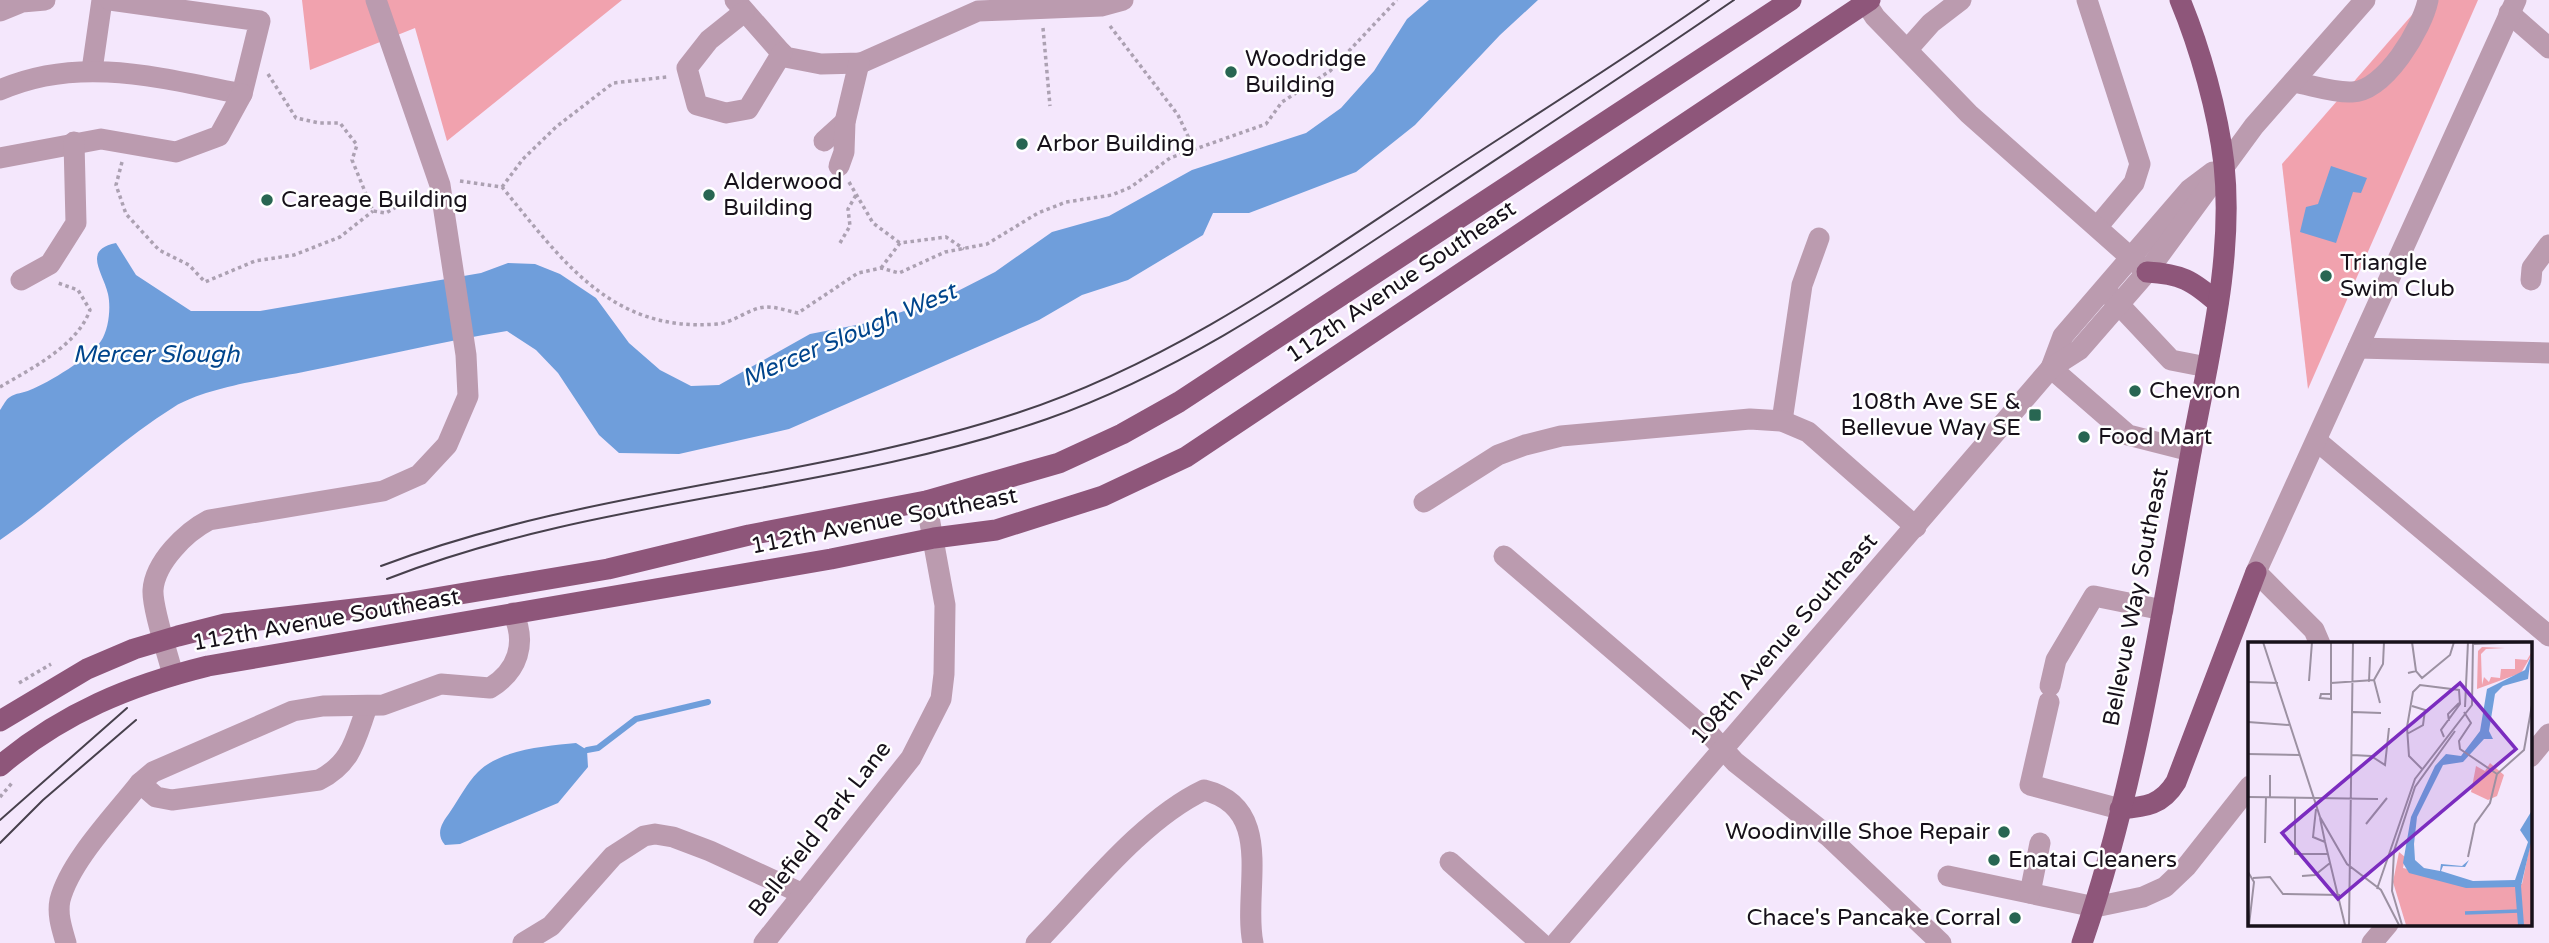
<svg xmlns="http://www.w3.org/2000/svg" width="2549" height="943" font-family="'Varela Round',sans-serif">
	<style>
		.green { fill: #f1a2ae }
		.water { fill: #6f9edb }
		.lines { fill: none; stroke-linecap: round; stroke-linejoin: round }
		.stream { stroke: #6f9edb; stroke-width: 6 }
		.path { stroke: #aca1b2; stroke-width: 3.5; stroke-dasharray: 3.5 3.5; stroke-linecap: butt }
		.minor { stroke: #bb9baf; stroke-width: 21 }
		.major { stroke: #8e567a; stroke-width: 21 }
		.tram { stroke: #47404c; stroke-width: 2 }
		.poi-dot { fill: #286652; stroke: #fff; stroke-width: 2.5 }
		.labels { text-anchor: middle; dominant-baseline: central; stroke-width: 5; stroke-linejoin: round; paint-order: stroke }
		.poi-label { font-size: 23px; fill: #17111a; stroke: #fff; text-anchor: start }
		.street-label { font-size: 23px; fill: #17111a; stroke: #fff }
		.water-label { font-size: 24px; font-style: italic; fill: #00458c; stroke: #fff }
		.inset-river { fill: none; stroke: #6f9edb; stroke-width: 3.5 }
		.inset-road { fill: none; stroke: #9c91a2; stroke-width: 2 }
		.view { fill: #7b2cbf; fill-opacity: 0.15; stroke: #7b2cbf; stroke-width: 3.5 }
		.inset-edge { fill: none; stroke: #17111a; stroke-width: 3.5 }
	</style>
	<rect width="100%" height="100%" fill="#f4e7fc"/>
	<g class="green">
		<path d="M302 0H622L447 141 415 28 310 70Z"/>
		<path d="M2425 0H2478L2308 389 2282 164Z"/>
	</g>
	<g class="water">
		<path d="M1429 0H1538L1500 35 1415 125 1356 172 1249 213H1213L1203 235 1128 280 1082 295 1039 320 789 429 679 454 619 453 599 435 558 373 536 350 507 331C440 342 374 358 308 371 269 379 207 387 174 407 112 446 60 499 0 540V410C3 406 6 399 10 397 15 393 24 393 30 390 48 383 91 357 101 341 109 329 111 307 108 294 103 272 82 250 116 243L136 275 191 311H260L481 273 508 263 535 264 560 274 596 298 629 343 660 370 691 386 719 385 810 334 872 322 948 296 995 272 1052 232 1109 216 1192 170 1306 133 1341 108 1374 71 1407 19Z"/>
		<path d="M2331 166 2367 178 2361 193 2353 192 2336 243 2300 232 2306 207 2318 204Z"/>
		<path d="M576 743 587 750 588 767 558 803 460 844 445 845C435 833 442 823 450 812 459 799 467 783 478 772 501 749 546 746 576 743Z"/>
	</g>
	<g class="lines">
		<path class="stream" d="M587 750 598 748 636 719 708 702"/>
		<g class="path">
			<path d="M1110 26 1178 115 1195 151"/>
			<path d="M1043 28 1050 106"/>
			<path d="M268 74 296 118 319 123H340L357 145 352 160 373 211 386 213 420 193"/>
			<path d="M122 162 116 185 126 214 159 250 189 265 205 282 255 261 294 255 340 237 373 211"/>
			<path d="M460 181 502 187C562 260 611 333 717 324 734 323 750 307 767 307 777 307 788 311 798 313L858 273 881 268 899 273 945 252 987 244 1038 213 1066 202 1112 195 1131 187 1170 158 1266 124 1282 102 1330 71 1397 0"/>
			<path d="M849 182 873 223 900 243"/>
			<path d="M502 187 523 159 556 127 613 83 667 77"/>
			<path d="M840 243 850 226 848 209 856 195"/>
			<path d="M881 268 900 243 946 237 964 249"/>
			<path d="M0 387C32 368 77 346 90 310L78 290 58 283"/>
			<path d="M19 683 51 664"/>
			<path d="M0 797 12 783"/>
		</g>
		<g class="minor">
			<path d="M735 0 785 57 821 64 861 63 978 11 1101 6 1123 0"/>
			<path d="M2087 0 2140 164 2134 183 2098 226"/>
			<path d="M1866 3 1875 17 1969 114 2147 272"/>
			<path d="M0 11 22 2 45 0"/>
			<path d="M744 12 709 40 687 68 697 105 726 113 748 109 782 53"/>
			<path d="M2509 13 2549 48"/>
			<path d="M1907 50 1931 23 1961 0"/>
			<path d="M92 70 102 0"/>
			<path d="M2293 82C2311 85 2333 93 2352 92 2385 91 2422 29 2428 0"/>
			<path d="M0 90C79 55 161 78 242 94L260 21 110 0"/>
			<path d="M824 141 845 122"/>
			<path d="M0 158 101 139 176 152 219 136 242 94"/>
			<path d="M839 166 844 152 845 122 859 63"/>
			<path d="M21 280 50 264 76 223 74 142"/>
			<path d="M2531 280 2532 268 2549 245"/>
			<path d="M2109 294 2171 360 2207 367"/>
			<path d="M2358 348 2549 353"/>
			<path d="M2051 368 2063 336 2189 190 2213 172"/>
			<path d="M2051 368 2128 435 2191 451"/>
			<path d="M1782 421 1802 285 1819 238"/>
			<path d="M2317 441 2549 636"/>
			<path d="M1424 502 1498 455 1525 445 1561 436 1750 419 1782 421 1808 432 1916 527"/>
			<path d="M1504 556 1703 727 1735 762 1828 836 1941 943"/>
			<path d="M2320 644 2314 630 2256 572 2516 0"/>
			<path d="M173 675C168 655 152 608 153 590 155 562 186 532 209 520L383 491 419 475 447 445 468 396 466 355 440 185 376 0"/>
			<path d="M2050 686 2056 660 2094 596 2163 610"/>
			<path d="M2049 702 2030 785 2120 809"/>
			<path d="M2530 757 2549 734"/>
			<path d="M140 783 156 797 172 800 319 780C352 763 355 740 367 707"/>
			<path d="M1450 862 1541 943"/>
			<path d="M1948 876 2095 907 2143 897 2165 887 2186 867 2250 786"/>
			<path d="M2030 893 2040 843"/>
			<path d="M66 943C62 929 57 915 60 900 70 861 115 815 140 783L153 772 293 711 323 706 383 705 441 684 490 688C518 671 527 643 513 613"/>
			<path d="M523 943 551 926 613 856 644 836 655 834 673 837 710 851 803 894"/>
			<path d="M764 943 911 758 941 699 944 674 945 605 926 501"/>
			<path d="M1036 943C1085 893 1141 820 1204 790 1277 808 1242 891 1253 943"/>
			<path d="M1556 943 2051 368 2079 350 2147 272 2254 126 2365 0"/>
			<path d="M2372 943 2388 924"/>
		</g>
		<g class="major">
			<path d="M2147 272C2181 274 2192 280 2218 303"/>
			<path d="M0 721 87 669 134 649 178 636 225 624 406 603 608 569 749 535 926 501 1059 463 1122 434 1179 402 1791 0"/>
			<path d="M0 766C62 713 131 685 208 666L831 559 934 538 996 530 1103 496 1186 457 1870 0"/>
			<path d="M2120 809C2146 807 2162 805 2176 782L2256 572"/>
			<path d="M2082 943C2136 787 2161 615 2191 452 2208 358 2234 260 2224 164 2218 112 2200 48 2180 0"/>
		</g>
		<g class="tram">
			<path d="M381 566C586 488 808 481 1017 413 1170 363 1300 270 1433 182 1525 121 1619 63 1709 0"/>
			<path d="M387 579C599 496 832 494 1047 419 1178 373 1296 292 1411 216 1519 144 1628 73 1734 0"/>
			<path d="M0 820 127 708"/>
			<path d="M0 843 43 800 136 720"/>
		</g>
	</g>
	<g class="poi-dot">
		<circle cx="1231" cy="72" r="7"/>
		<circle cx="1022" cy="144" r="7"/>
		<circle cx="709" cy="195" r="7"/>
		<circle cx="267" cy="200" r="7"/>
		<circle cx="2326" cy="276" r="7"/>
		<circle cx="2135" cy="391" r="7"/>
		<rect x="2028" y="408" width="14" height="14" rx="3.5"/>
		<circle cx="2084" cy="437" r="7"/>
		<circle cx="2004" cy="832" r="7"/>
		<circle cx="1994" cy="860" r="7"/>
		<circle cx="2015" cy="918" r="7"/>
	</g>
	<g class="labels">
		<g class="poi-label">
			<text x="1245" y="59">Woodridge<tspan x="1245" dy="26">Building</tspan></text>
			<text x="1036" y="144">Arbor Building</text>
			<text x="723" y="182">Alderwood<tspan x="723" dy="26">Building</tspan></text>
			<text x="281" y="200">Careage Building</text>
			<text x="2340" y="263">Triangle<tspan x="2340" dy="26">Swim Club</tspan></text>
			<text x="2149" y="391">Chevron</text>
			<text x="2021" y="402" text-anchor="end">108th Ave SE &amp;<tspan x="2021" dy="26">Bellevue Way SE</tspan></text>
			<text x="2098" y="437">Food Mart</text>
			<text x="1990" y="832" text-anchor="end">Woodinville Shoe Repair</text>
			<text x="2008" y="860">Enatai Cleaners</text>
			<text x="2001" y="918" text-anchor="end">Chace's Pancake Corral</text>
		</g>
		<g class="street-label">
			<text transform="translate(1401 282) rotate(-34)">112th Avenue Southeast</text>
			<text transform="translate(884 521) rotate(-11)">112th Avenue Southeast</text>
			<text transform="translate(2136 597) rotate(-79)">Bellevue Way Southeast</text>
			<text transform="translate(326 620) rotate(-10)">112th Avenue Southeast</text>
			<text transform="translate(1784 639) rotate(-49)">108th Avenue Southeast</text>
			<text transform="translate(820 829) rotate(-52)">Bellefield Park Lane</text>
		</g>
		<g class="water-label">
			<text transform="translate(849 335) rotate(-23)">Mercer Slough West</text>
			<text x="156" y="354">Mercer Slough</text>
		</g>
	</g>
	<g transform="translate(2248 642)">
		<rect width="284" height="284" fill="#f4e7fc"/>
		<path d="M234 5 257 6 238 7 233 12 234 43 236 35 241 40 243 35 252 36 253 27H267V17L279 18 283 11V14L273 31 229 47 230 9ZM242 121 256 133 249 154 240 158 223 150 228 124 237 129ZM283 198V283H158L145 240 151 210 157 215 155 226 229 243 274 242Z" fill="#f1a2ae"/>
		<path d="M283 14 280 37 255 44 247 52 241 89 245 97H236L215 120 195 123 169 175 166 202 167 218 176 226 192 229 193 222 214 224 221 218 217 225 195 224 193 229 225 239 267 238 280 200 272 188 283 170V201L273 244 276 283H270L267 245 218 246 161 231 155 221 163 175 187 124 198 112 213 114 232 89 239 47 277 28Z" fill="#6f9edb"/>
		<path class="inset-river" d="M217 271 271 269"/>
		<path class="inset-road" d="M15 0 72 175 99 222 133 248 151 283M164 0 168 29M225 2 278 0M160 31 168 29 174 36 202 13 206 0M61 39 64 0M0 40 30 41M121 40 122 15M83 41 126 38M83 52H73L72 56 83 57V0M132 61 126 38 135 22 136 0M217 65 220 0M105 70 133 71M216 70 223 81 211 99 212 107 249 132M201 79 200 72 211 61M0 80 41 83M159 92 175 83 177 68 164 64M0 112 52 113M104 113 123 114 137 123 141 86M174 127 161 114 159 85 165 50 172 43 211 48 212 62 193 88 196 95M0 155 130 157M22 155V133M47 155V212H80M68 167 65 195 77 200 97 283M72 176 77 200M118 182 139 156M17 201 18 155M220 215 227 182 242 161 249 132 276 108 284 63M0 230 6 240 1 283M54 234 67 233 82 221M5 236 22 235 35 252 92 253M129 247 167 137 224 63 225 0M101 283 105 0M154 283 144 249 146 209 167 145 207 89"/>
		<path class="view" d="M212 41 268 107 90 257 34 191Z"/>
		<rect width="284" height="284" class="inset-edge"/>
	</g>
</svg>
